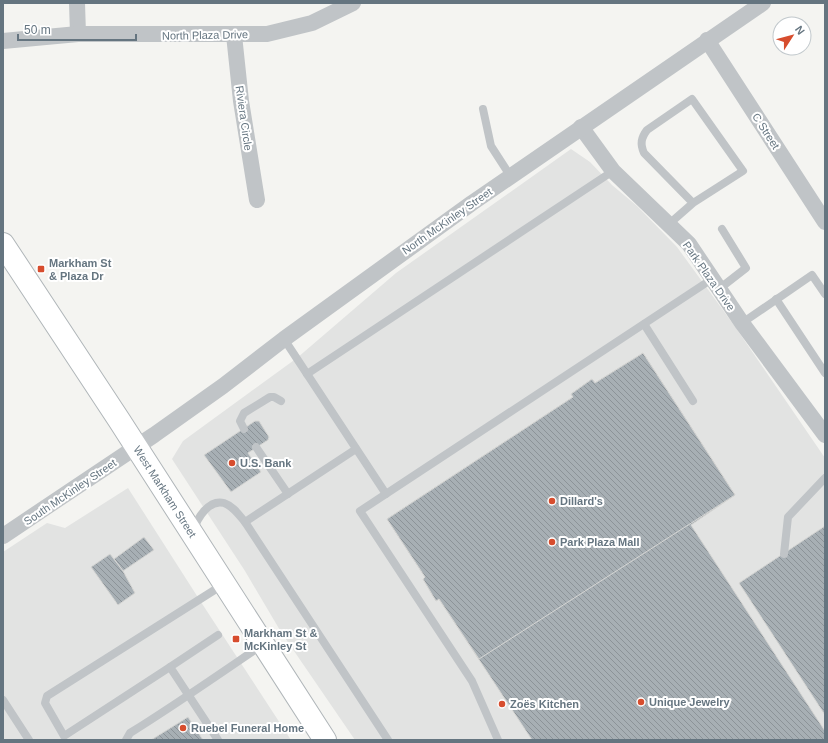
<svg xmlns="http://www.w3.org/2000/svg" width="828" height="743" font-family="Arial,sans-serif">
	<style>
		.built { fill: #e2e3e2 }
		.building { fill: url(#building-back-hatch); stroke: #d6d6d4 }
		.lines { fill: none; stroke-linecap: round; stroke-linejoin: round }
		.secondary-casing { stroke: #b0b6b9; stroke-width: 24 }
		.service { stroke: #c0c4c7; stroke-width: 8 }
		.minor { stroke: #c0c4c7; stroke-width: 16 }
		.secondary { stroke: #fff; stroke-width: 22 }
		.poi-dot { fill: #d74d2e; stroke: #fff; stroke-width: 1.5 }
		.labels { text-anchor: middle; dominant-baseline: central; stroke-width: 4; stroke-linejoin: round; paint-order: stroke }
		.street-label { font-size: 11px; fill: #657580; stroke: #fff }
		.poi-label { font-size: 11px; font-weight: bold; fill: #657580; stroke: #fff; text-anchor: start }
	</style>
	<defs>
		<pattern id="building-back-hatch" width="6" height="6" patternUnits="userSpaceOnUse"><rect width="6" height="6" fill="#a7afb4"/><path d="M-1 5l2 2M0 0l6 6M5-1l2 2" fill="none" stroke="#8c9398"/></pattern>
	</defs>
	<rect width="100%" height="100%" fill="#f4f4f1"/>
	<g class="built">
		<path d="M571 149 590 162 612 185 637 206 677 247 736 328 825 458V740H355L281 632 245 571 172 459 183 441 297 358 396 273Z"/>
		<path d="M128 488 199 599 291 740H3V552L47 523 65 528Z"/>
	</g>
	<g class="building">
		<path d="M643 353 735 495 691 525 825 731V740H532L439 599 436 601 423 579 425 577 387 519 573 397 571 394 592 379 595 383Z"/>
		<path d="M643 353 735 495 479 659 439 599 436 601 423 579 425 577 387 519 573 397 571 394 592 379 595 383Z"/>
		<path d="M255 421H259L269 437 268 440 248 453 261 472 231 492 204 455Z"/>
		<path d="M825 526V715L739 583Z"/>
		<path d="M144 537 154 550 123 571 114 559Z"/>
		<path d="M110 554 123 571 135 593 118 605 91 567Z"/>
		<path d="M188 717 203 740H151Z"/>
	</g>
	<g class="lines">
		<g class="secondary-casing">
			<g id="secondary">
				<path id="s1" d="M3 244 119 420 325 740"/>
			</g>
		</g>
		<g class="service">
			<path d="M483 109 491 146 511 177"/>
			<path d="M669 224 693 203 743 171 692 99 647 130C641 138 640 144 644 153L693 203"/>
			<path d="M719 289 746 268 722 229"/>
			<path d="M776 299 825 373"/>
			<path d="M742 323 812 275 825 294"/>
			<path d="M644 324 693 401"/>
			<path d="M284 339 386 494"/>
			<path d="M307 374 613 171"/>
			<path d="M244 429 240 421 244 413 270 397H274L281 401"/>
			<path d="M256 447 288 494"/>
			<path d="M245 522 356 449"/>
			<path d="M194 530C197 518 209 499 224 503 233 506 239 515 245 522L388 740"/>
			<path d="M784 554 788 517 825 478"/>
			<path d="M218 635 170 667 218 740"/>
			<path d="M170 667 64 736 45 703 47 696 224 584"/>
			<path d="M3 700 29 740"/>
			<path d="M126 740 130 733C175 705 218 675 262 645"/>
			<path d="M498 740 472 681 360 511 712 279"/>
		</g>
		<g class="minor">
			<path d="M77 3 78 34"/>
			<path d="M234 35 241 101 257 200"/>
			<path d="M707 40 825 222"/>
			<path d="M3 41 78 34H267L312 23 353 3"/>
			<path d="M581 127 613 171 689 244 742 323 825 435"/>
			<path d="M3 536 154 435 223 386 284 339 472 203 763 3"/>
		</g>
		<use href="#secondary" class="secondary"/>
	</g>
	<g class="poi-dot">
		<rect x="37" y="265" width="8" height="8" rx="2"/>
		<circle cx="232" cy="463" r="4"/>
		<circle cx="552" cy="501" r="4"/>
		<circle cx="552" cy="542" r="4"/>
		<rect x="232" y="635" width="8" height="8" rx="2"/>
		<circle cx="641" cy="702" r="4"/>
		<circle cx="502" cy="704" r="4"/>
		<circle cx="183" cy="728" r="4"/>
	</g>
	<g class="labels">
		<g class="street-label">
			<text transform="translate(205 35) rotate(-1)">North Plaza Drive</text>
			<text transform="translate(244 118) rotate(82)">Riviera Circle</text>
			<text transform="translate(766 131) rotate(57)">C Street</text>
			<text transform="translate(447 221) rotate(-35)">North McKinley Street</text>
			<text transform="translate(709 276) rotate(55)">Park Plaza Drive</text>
			<text transform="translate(70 492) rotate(-34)">South McKinley Street</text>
			<text stroke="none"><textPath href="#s1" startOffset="296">West Markham Street</textPath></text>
		</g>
		<g class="poi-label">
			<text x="49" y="263">Markham St<tspan x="49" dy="13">&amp; Plaza Dr</tspan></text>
			<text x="240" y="463">U.S. Bank</text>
			<text x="560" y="501">Dillard's</text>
			<text x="560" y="542">Park Plaza Mall</text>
			<text x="244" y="633">Markham St &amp;<tspan x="244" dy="13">McKinley St</tspan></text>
			<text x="649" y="702">Unique Jewelry</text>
			<text x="510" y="704">Zoës Kitchen</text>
			<text x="191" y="728">Ruebel Funeral Home</text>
		</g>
	</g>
	<rect width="828" height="743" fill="none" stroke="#657580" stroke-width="8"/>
	<g transform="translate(792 36) rotate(54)"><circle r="19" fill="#ffffff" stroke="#c1c8cc"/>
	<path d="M0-3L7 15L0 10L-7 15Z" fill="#d74d2e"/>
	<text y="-6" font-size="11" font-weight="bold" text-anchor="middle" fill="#657580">N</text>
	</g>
	<path d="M18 34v6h118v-6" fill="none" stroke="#657580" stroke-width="2"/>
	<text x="24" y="34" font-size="12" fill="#657580" stroke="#ffffff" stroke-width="3" paint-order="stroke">50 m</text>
</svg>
